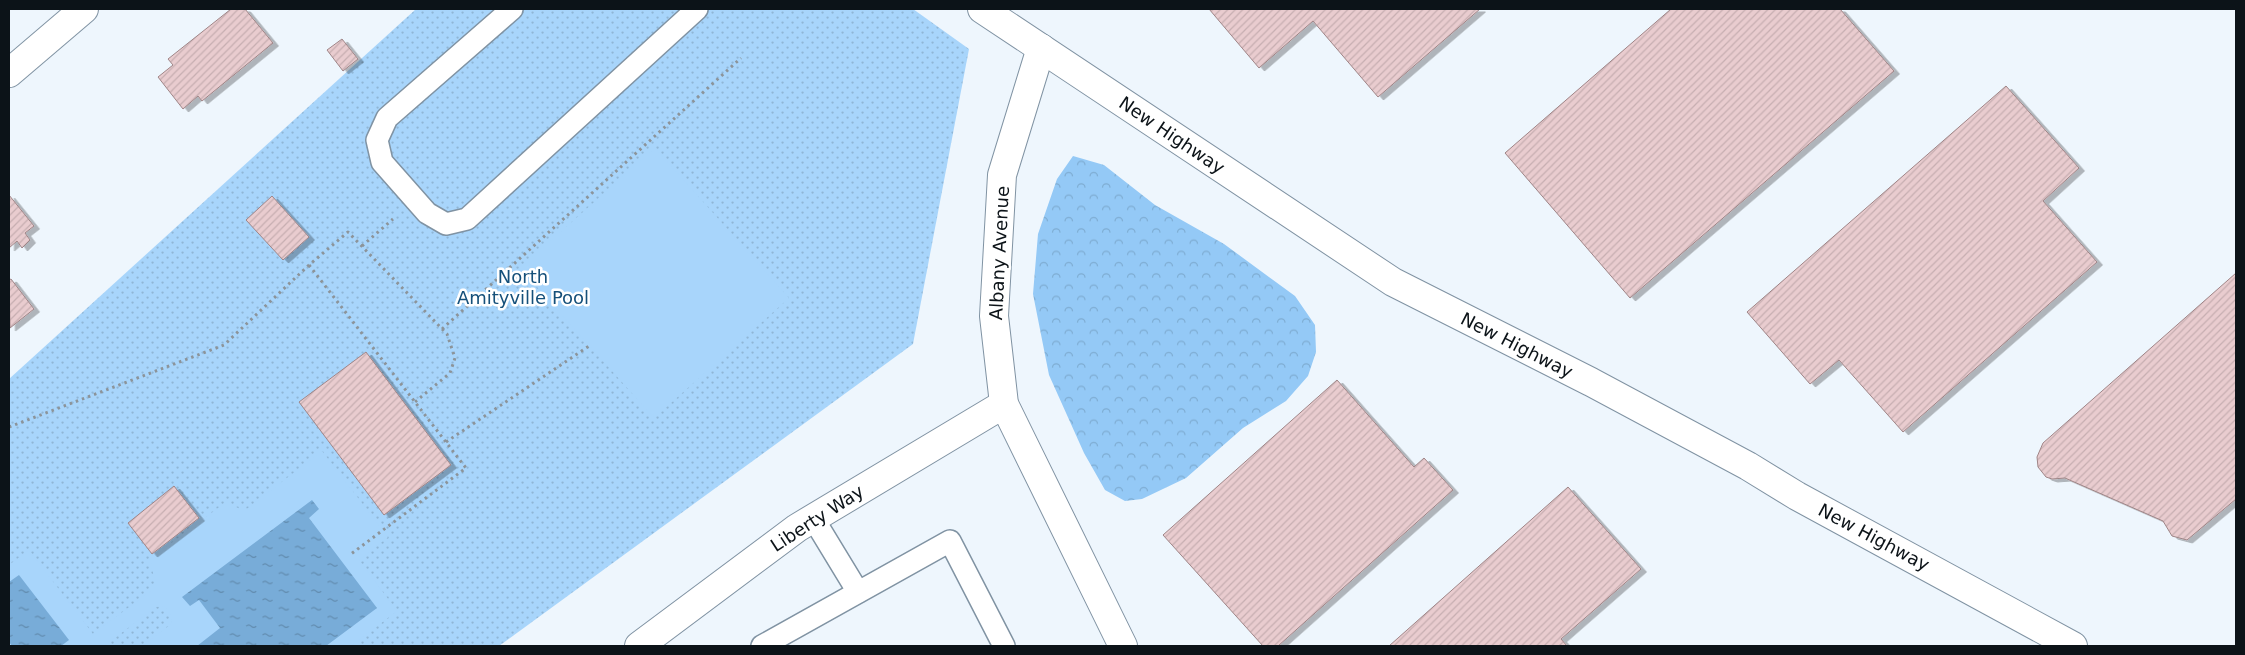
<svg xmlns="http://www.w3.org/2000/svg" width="2245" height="655" font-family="'DejaVu Sans',sans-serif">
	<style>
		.green { fill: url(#green-dots) }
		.forest { fill: url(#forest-crowns) }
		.pitch { fill: #a8d5fb }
		.water { fill: url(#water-ripples) }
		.building { fill: url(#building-hatch); stroke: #9f8587; filter: url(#shadow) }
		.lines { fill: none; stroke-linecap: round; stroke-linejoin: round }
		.service-casing { stroke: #8093a3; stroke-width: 24 }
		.minor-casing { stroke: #8093a3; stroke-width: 30 }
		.tertiary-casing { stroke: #8093a3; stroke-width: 30 }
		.secondary-casing { stroke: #8093a3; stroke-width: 30 }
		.path { stroke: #8c949a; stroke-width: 3; stroke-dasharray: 2.5 4; stroke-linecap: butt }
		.service { stroke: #fff; stroke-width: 21 }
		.minor { stroke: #fff; stroke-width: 28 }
		.tertiary { stroke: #fff; stroke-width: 28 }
		.secondary { stroke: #fff; stroke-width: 28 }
		.labels { text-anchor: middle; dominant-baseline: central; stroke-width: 5; stroke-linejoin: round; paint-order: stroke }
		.street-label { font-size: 18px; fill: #0c1318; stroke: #fff }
		.park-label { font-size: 18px; fill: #15507a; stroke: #fff }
	</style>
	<defs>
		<pattern id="green-dots" width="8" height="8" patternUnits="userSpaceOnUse" patternTransform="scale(1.25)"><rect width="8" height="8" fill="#a8d5fb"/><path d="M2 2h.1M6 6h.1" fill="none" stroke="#8fb6d6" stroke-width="1.8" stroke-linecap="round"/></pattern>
		<pattern id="forest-crowns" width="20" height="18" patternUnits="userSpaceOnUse" patternTransform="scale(1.25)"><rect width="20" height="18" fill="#94c9f6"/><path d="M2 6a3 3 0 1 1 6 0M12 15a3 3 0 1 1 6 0" fill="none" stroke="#7eacd2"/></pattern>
		<pattern id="water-ripples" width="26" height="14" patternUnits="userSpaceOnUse" patternTransform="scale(1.25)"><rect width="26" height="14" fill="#78acd8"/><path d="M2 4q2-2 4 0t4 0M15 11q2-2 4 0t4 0" fill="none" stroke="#618bae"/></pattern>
		<pattern id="building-hatch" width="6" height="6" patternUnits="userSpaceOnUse" patternTransform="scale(1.25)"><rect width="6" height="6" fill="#e9cccf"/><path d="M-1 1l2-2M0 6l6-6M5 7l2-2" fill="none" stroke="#c7aeb1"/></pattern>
		<filter id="shadow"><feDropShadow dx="5.5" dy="3" stdDeviation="0" flood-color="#0004"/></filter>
	</defs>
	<rect width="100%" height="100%" fill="#eef6fd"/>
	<path class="green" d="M416 9H913L969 49 913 344 499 646H9V379Z"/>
	<path class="forest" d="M1073 156 1104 165 1155 205 1224 244 1295 296 1315 325 1316 352 1308 376 1286 401 1243 428 1186 478 1142 499 1125 501 1105 490 1084 453 1049 375 1033 294 1038 234 1057 179Z"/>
	<g class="pitch">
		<path d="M655 148 789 298 654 418 520 268Z"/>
		<path d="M322 451 388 537 359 560 397 611 351 646H142L170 625 173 617 164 606 156 607 104 646H9V565L29 550 93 634 156 587 150 559 226 502 244 511Z"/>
	</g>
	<g class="water">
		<path d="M312 500 319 509 309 518 377 608 326 646H197L220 628 199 600 190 606 182 597Z"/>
		<path d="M19 575 69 640 61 646H12L9 642V582Z"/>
	</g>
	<g class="building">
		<path d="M231 9H245L273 43 202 101 198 96 183 109 158 77 173 65 168 59Z"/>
		<path d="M1209 9H1480L1378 97 1313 21 1259 68Z"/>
		<path d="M1671 9H1840L1894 71 1630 298 1505 153Z"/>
		<path d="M342 39 358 59 343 71 327 50Z"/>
		<path d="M2006 86 2079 168 2043 201 2097 262 1903 432 1839 360 1810 384 1747 312Z"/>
		<path d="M9 195 34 226 25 233 30 240 22 248 17 241 9 248Z"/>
		<path d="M272 196 309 237 283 260 246 220Z"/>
		<path d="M2236 273V499L2187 540 2172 536 2163 521 2065 478 2052 479 2046 477 2038 467 2037 457 2043 443Z"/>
		<path d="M11 279 34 309 10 328 9 280Z"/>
		<path d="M366 352 451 465 384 515 299 402Z"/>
		<path d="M1337 380 1414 467 1424 458 1453 490 1278 646H1263L1163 535Z"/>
		<path d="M174 486 199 518 152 554 128 523Z"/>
		<path d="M1568 487 1641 569 1561 639 1567 646H1389Z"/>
	</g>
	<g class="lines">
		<g class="service-casing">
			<g id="service">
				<path d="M512 9 387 118 377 140 382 162 427 213 446 224 467 219 697 9"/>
				<path d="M813 518 858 592"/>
				<path d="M762 646 950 541 1004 646"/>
			</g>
		</g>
		<g class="minor-casing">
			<g id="minor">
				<path d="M9 73 84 9"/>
				<path d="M639 646 797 528 1004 404"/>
			</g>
		</g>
		<g class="tertiary-casing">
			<path id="tertiary" d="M1041 48 1002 175 994 316 1004 404 1123 646"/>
		</g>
		<g class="secondary-casing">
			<path id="secondary" d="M982 9 1393 282 1591 382 1748 466 1797 496 2073 646"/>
		</g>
		<g class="path">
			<path d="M362 246 393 219"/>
			<path d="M309 265 466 468 351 554"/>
			<path d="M442 329 741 58"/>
			<path d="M9 427 224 345 309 265 348 232 447 334 455 358 450 373 415 402"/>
			<path d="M446 442 589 346"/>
		</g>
		<use href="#service" class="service"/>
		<use href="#minor" class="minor"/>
		<use href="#tertiary" class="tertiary"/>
		<use href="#secondary" class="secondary"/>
	</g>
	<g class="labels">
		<g class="street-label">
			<text transform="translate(1172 135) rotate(34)">New Highway</text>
			<text transform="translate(999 253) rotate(-87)">Albany Avenue</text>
			<text transform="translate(1517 345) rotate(27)">New Highway</text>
			<text transform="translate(817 518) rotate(-33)">Liberty Way</text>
			<text transform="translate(1874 537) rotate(28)">New Highway</text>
		</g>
		<g class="park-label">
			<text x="523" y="276">North<tspan x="523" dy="21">Amityville Pool</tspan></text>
		</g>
	</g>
	<rect width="2245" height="655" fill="none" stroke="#0c1318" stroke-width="20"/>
</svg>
